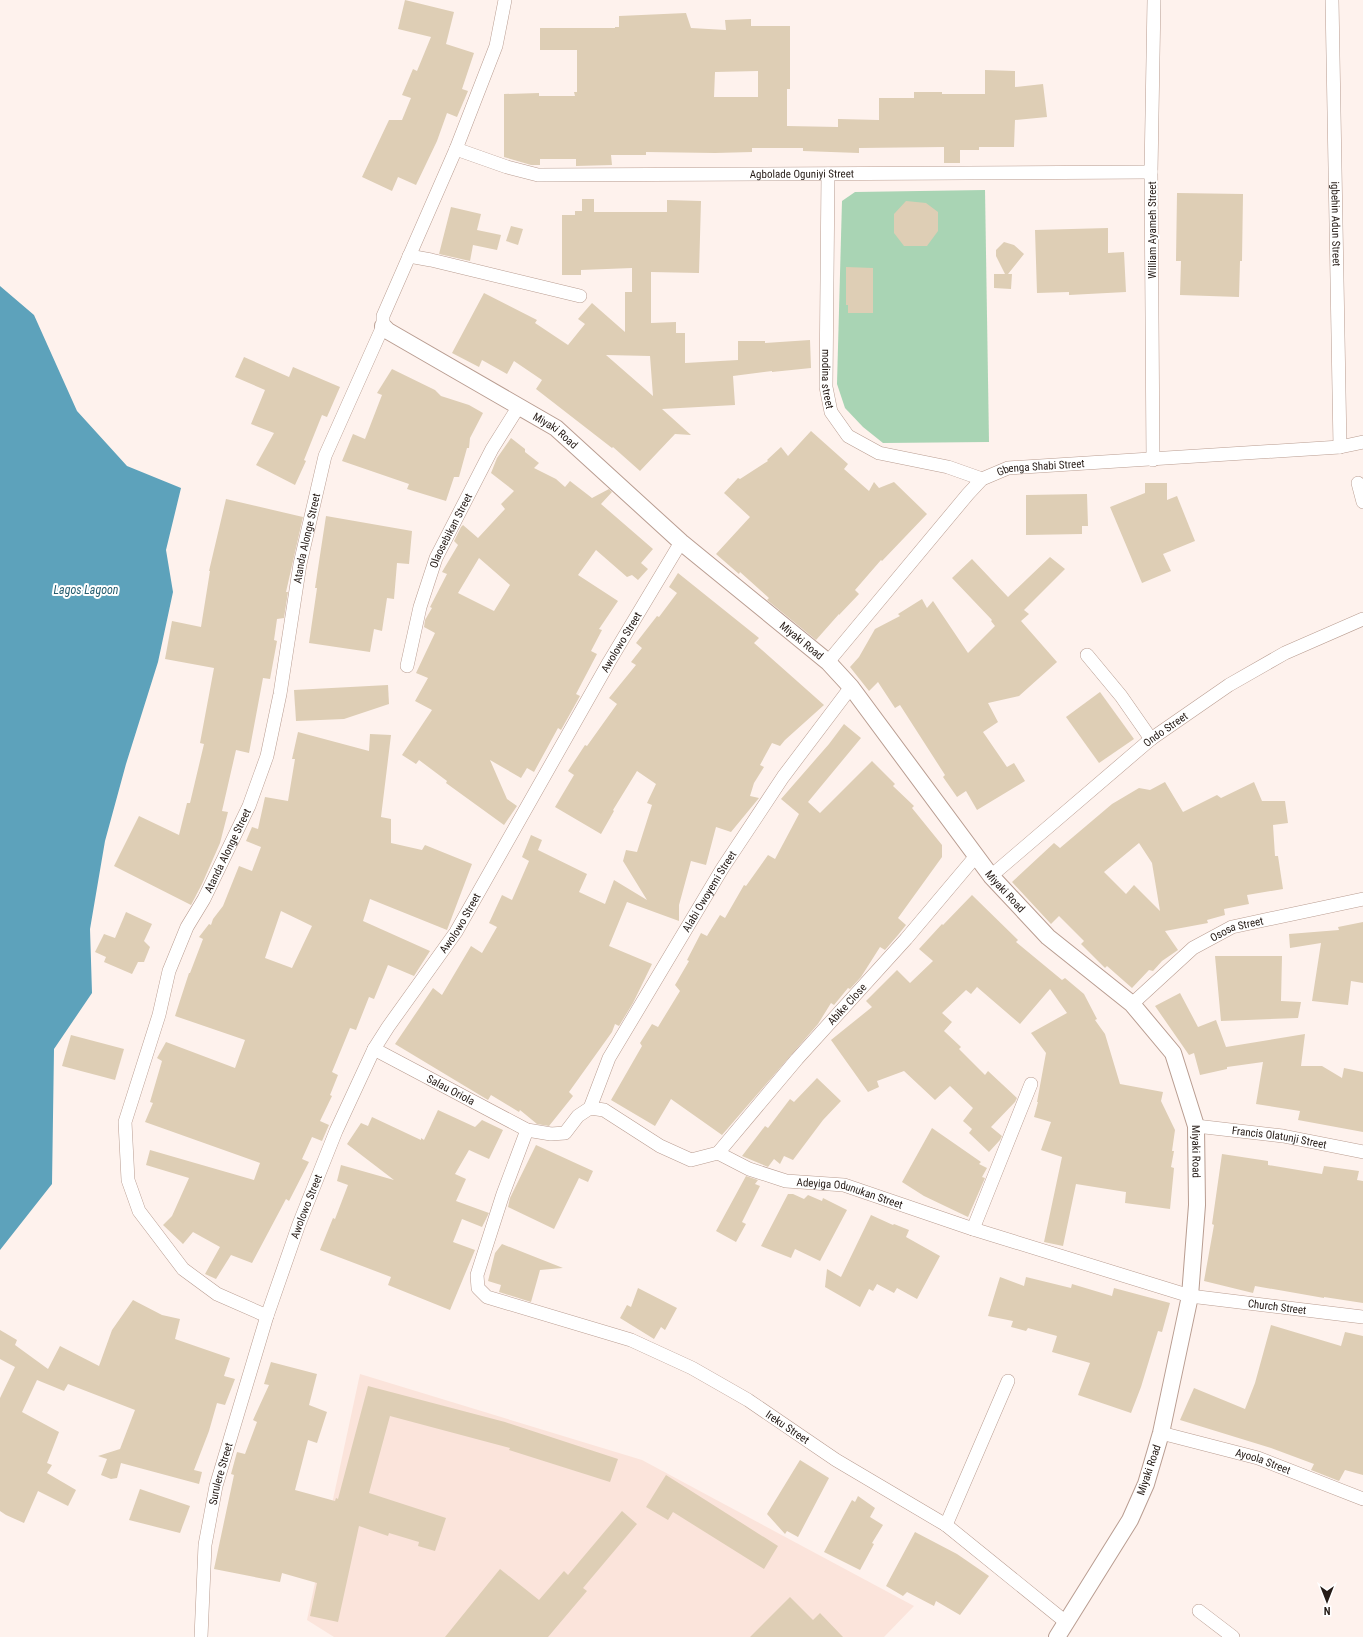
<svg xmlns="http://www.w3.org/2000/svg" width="1363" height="1637" font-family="'Roboto Condensed',sans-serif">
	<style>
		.built { fill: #fbe4db }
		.green { fill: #a9d4b4 }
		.water { fill: #5da2bb }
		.building { fill: #deceb5; fill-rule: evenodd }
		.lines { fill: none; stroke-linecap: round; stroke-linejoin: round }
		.minor-casing { stroke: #b99d91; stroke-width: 14 }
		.tertiary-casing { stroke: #b99d91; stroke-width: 18 }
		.minor { stroke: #fff; stroke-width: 13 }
		.tertiary { stroke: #fff; stroke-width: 16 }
		.labels { text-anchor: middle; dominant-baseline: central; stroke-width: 4; stroke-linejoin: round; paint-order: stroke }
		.street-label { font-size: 11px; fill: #251b16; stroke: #fff }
		.water-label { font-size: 12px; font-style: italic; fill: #265e70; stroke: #fff }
	</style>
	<rect width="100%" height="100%" fill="#fef2ed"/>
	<path class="built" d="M360 1374 642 1460 914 1606 884 1637H334L307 1620Z"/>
	<path class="green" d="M985 190 989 442 883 443 863 427 845 408 837 384 842 201 855 192Z"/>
	<path class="water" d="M0 286 34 315 77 411 127 466 181 488 166 550 173 592 158 662 126 764 105 841 90 929 92 993 54 1049 52 1184 0 1250Z"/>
	<g class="building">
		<path d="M405 0 454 12 446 44 474 53 462 89 468 91 457 117 447 113 437 141 416 185 398 177 392 191 362 177 389 120H402L411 98 402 95 413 69 417 71 431 37 398 29Z"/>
		<path d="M686 13 691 28 726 30 725 20 751 19V26H790V89H787V126L838 127V119L879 120V98H914V92H942V94H985V70L1015 71V87L1043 84 1047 117 1015 120 1014 147H979V150H960V163H944V147L859 148V153L803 151V148H752V152L715 153 646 152V155H611L612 165 576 166V159H540V165H531L504 157V94L539 93V96H575L574 92H577V50H540V28H615V27H619V16ZM758 71V97H714L715 72Z"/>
		<path d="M1177 193 1243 194 1242 261H1240L1239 297 1180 295 1181 261H1176Z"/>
		<path d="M582 199H594V212H667V200L701 201 699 273 651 272V323L676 322V333H685V363L738 360V341H765V343L810 340 811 368 772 372V371L733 376 735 405 662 409 691 435 675 434 640 471 613 447 612 448 536 389 542 380 514 361 507 374 482 360 479 367 452 353 484 293 537 320 535 323 568 345 585 324 578 319 592 303 625 332V292H632V268L581 270V275H562V215H575V211H582ZM606 355 650 356 653 396Z"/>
		<path d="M906 201 926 203 938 212V231L927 246H904L894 233V214Z"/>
		<path d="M451 207 481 214 477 230 501 235 497 250 473 245 470 261 439 254Z"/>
		<path d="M511 226 523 229 518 245 506 241Z"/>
		<path d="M1108 228V253L1124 252 1126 292 1069 295V292L1037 293 1035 230Z"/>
		<path d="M1004 242 1014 245 1024 254 1008 274H1012L1011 289 994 288V274H1005L996 256V250Z"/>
		<path d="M846 267 873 268V313H848V305H846Z"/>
		<path d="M244 357 289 377 293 367 340 387 327 417 322 415 304 460 306 461 295 485 256 465 274 433 251 424 265 390 235 377Z"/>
		<path d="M392 369 435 390 441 396 469 405 483 413 470 438 469 448H467L459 477H454L446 501 407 489 409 484 342 461 353 434 365 439 382 395 377 393Z"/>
		<path d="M811 431 848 464 844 469 869 491 874 482 879 488 894 482 927 514 882 561 881 560 855 590 859 594 839 615V614L816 640 767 600 769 598 740 572 739 574 716 554 750 517 724 493 738 478 740 479 768 461 767 460 781 447 788 456Z"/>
		<path d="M511 438 525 449V452L539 463 534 468 556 479 565 487 570 481 592 498 609 489 612 492 601 504 653 549 641 563 648 569 638 580 632 575 627 577 596 550 578 575 618 601 599 629 602 630 591 651 597 654 576 694 580 696 561 730 558 728 534 772 527 768 521 778 490 760 507 799 517 806 504 825 446 783 447 781 419 760 416 764 402 755 432 710 415 701 428 678 416 673 435 633 424 627 425 620 432 608 430 607 447 574 442 572 458 545 454 541 461 527 463 525 478 538 505 509 501 504 514 491 491 473 497 458ZM479 558 510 585 494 611 458 593Z"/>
		<path d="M1145 483H1167V500L1177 496 1195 541 1163 554 1171 571 1142 583 1110 507 1145 493Z"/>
		<path d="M1087 494 1088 526H1082V534L1026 535V495Z"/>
		<path d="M226 499 303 517 286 592H288L284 618 277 619 274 640 277 641 270 679 263 678 249 753 236 750 222 811 228 812 220 843 202 884 191 905 114 866 139 816 179 835 187 803H190L204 744 200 743 214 668 165 659 172 621 201 627 210 571H209Z"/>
		<path d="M326 516 412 531 409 564 397 563 394 599 387 598 382 631 374 629 370 652 309 643 317 588H315Z"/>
		<path d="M1050 557 1065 569 1024 610 1029 614 1021 621 1057 662 1019 696 988 703 998 722 983 732 1007 767 1014 763 1025 781 977 810 966 791 957 797 943 777 945 775 900 705 895 708 878 682 869 691 850 667 859 657 875 629 900 616 898 614 922 599 927 608 933 601 968 653 995 626 991 621 992 620 952 578 972 559 1008 597Z"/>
		<path d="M678 573 759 638 754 643 824 705 785 740 780 746 772 743 760 765 764 767 754 783 750 796 759 798 731 832 716 827 706 865 691 861 679 905V921L627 902 609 946 652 964 633 1003 619 1026 615 1024 612 1032 569 1092 573 1096 549 1126 537 1124 520 1110 519 1112 491 1095 488 1100 395 1044 433 988 442 995 471 946 482 953 497 927 489 923 502 895 512 900 529 861 522 857 531 835 542 840 538 850 587 874 579 892 605 904 614 880 647 900 623 861 626 850 637 852 652 805 647 803 656 784 637 771 613 810 614 811 601 834 555 807 574 775 568 771 585 745 587 746 617 704 609 698 636 665 631 662 642 648 636 643 657 616 659 617 677 593 669 587Z"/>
		<path d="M388 685 389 704 344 719 296 721 294 690Z"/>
		<path d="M1100 692 1134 739 1099 763 1066 717Z"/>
		<path d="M844 724 861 738 808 802 820 813 872 761 895 784 893 786 914 806 912 808 942 845V857L898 918 906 925 898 935 885 950 880 947 861 977 850 989 848 988 834 1005 831 1003 818 1024 722 1135 671 1099 655 1126 611 1100 642 1046 640 1043 652 1024 658 1027 680 991 675 985 689 961 687 960 701 933 707 936 720 915 725 918 744 885 746 886 768 855 775 859 799 814 781 799 829 744Z"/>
		<path d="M298 732 369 751 370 734 391 735 381 817 391 819V843L422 850 425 845 472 864 447 930 370 899 363 921 430 951 414 976 388 965 374 999 369 997 356 1030 350 1028 332 1072 338 1075 330 1095 332 1096 320 1121 329 1125 322 1141 312 1137 302 1159 309 1162 289 1201 286 1199 252 1263 231 1255 216 1279 205 1274 220 1247 193 1232 183 1244 163 1225 172 1216 189 1178 146 1165 150 1150 254 1180 260 1163 145 1122 153 1103 150 1102 162 1061 157 1058 166 1042 235 1068 245 1040 175 1016 189 973H190L203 939 199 937 209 924 211 925 213 919 223 906 239 866 252 871 261 847 246 841 252 827 258 829 265 797 288 801 295 759H292ZM281 911 312 926 292 968 265 958Z"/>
		<path d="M1165 782 1183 812 1217 795 1221 798 1254 782 1262 801H1285L1288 823 1273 825 1275 856H1278L1283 889 1247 895 1249 904 1224 909 1225 915 1207 920 1208 923 1165 931 1178 950 1162 961 1153 971 1149 970 1132 988 1107 966 1105 968 1081 944 1084 941 1059 916 1051 924 1012 882 1054 843 1060 848 1112 804 1139 788 1150 790ZM1139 843 1152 863 1160 911 1134 885 1126 894 1104 872Z"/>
		<path d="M972 895 1018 940 1016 942 1062 980 1065 978 1084 994 1097 1019 1095 1020 1105 1034 1120 1084 1163 1092 1161 1101 1175 1130 1172 1151H1174L1171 1167 1174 1168 1170 1209 1125 1203 1126 1192 1076 1184 1063 1246 1044 1242 1062 1157 1041 1150 1051 1122 1034 1117 1038 1102H1037L1046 1053 1031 1033 1067 1013 1050 989 1020 1024 977 987 971 994 966 990 942 1013 952 1022 944 1031 961 1047 959 1049 985 1075 988 1071 1017 1098 1015 1102 991 1127 1002 1136 1000 1140 989 1152 969 1133 972 1129 963 1121 973 1108 950 1086 935 1100 904 1071 877 1081 879 1087 868 1092 831 1040 872 1007 866 1001 897 970 910 983 933 961 919 949 942 924 943 925Z"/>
		<path d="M126 912 152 924 144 941 150 947 144 962H138L132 974 104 962 106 957 95 952 104 934 115 938Z"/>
		<path d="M1363 922V983L1351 981 1348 1005 1312 1001 1321 943 1290 948 1289 934 1339 930 1338 927Z"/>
		<path d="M1215 956H1282L1281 1001 1301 1002 1298 1018 1221 1021Z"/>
		<path d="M1180 993 1198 1027 1216 1020 1226 1047 1305 1034 1301 1066H1322L1342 1078 1344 1068 1363 1072V1132L1298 1120 1300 1111 1256 1104 1263 1062 1227 1067V1069L1200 1075 1194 1053 1189 1055 1155 1006Z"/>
		<path d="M71 1035 124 1049 115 1080 62 1066Z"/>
		<path d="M817 1078 841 1101 823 1120 793 1160 784 1156 780 1164 774 1159 768 1167 742 1156 765 1126 768 1128 790 1099 794 1102Z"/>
		<path d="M438 1110 475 1127 482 1120 503 1130 489 1159 469 1150 455 1174 466 1179 456 1201 489 1213 482 1227 462 1219 453 1242 475 1250 450 1310 388 1285 391 1277 320 1250 333 1218 335 1219 348 1185 337 1181 341 1165 394 1180 347 1144 361 1123 368 1126 372 1117 421 1140V1138L424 1140Z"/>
		<path d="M932 1128 981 1162 979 1164 987 1168 982 1177 985 1178 968 1217 924 1196 902 1182Z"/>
		<path d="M536 1145 593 1171 588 1182 579 1178 554 1229 508 1207 510 1198Z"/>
		<path d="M1222 1154 1268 1161V1165L1322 1174 1324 1166 1359 1171 1357 1180 1363 1181V1303L1324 1297V1298L1255 1286 1253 1293 1204 1281 1214 1225 1212 1224Z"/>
		<path d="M746 1176 758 1180 755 1184 760 1186 742 1222 746 1224 736 1242 716 1231Z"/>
		<path d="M788 1194H793L804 1199 808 1195 822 1201 823 1198 847 1210 820 1261 795 1249 791 1258 761 1246Z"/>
		<path d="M871 1215 893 1225 894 1224 909 1230 906 1237 940 1256 917 1299 897 1288 894 1293 877 1284 873 1291 869 1289 860 1307 825 1287 827 1269 841 1277Z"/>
		<path d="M502 1244 563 1268 540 1270 531 1302 499 1292 501 1285 488 1281 495 1253Z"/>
		<path d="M1000 1277 1024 1286 1026 1277 1071 1288 1072 1284 1112 1296 1114 1288 1170 1303 1162 1332 1158 1331 1141 1387 1131 1413 1078 1395 1090 1363 1052 1352 1057 1336 1028 1328 1026 1331 1011 1327 1013 1321 988 1316Z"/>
		<path d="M638 1288 677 1308 665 1330 661 1327 654 1339 620 1318 627 1305 631 1307Z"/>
		<path d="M133 1300 162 1315 180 1319 175 1339 230 1358 224 1376 235 1379 225 1405 217 1403 209 1431 194 1470 202 1472 199 1484 121 1463 117 1478 111 1479 101 1475 107 1459 98 1456 120 1449 135 1410 68 1384 64 1391 37 1380 22 1412 59 1432 47 1463 52 1465 47 1473 76 1490 68 1506 38 1491 24 1523 6 1515 0 1511V1398L15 1367 0 1359V1330L17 1340 15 1345 48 1369 60 1346 99 1366 112 1330Z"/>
		<path d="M1271 1325 1341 1346 1345 1332 1363 1336V1475L1345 1470 1339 1481 1311 1470 1314 1464 1271 1448 1180 1420 1194 1388 1245 1409 1255 1383Z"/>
		<path d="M271 1362 317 1374 309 1405 327 1412 317 1443 308 1440 295 1490 335 1501 336 1498 338 1499 368 1386 505 1422 618 1459 610 1482 509 1450 510 1448 390 1416 369 1493 446 1518 435 1551 418 1546 419 1542 389 1533 388 1536 359 1526 338 1622 310 1616 317 1583 282 1573 280 1582 214 1569 234 1475 231 1474 237 1452 245 1454 257 1422 253 1420 269 1385 264 1384Z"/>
		<path d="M800 1460 829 1478 798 1537 787 1531 785 1534 767 1514Z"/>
		<path d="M666 1475 778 1546 764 1569 673 1512 668 1520 646 1507Z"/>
		<path d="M140 1489 190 1506 180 1533 129 1520Z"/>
		<path d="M858 1496 875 1508 870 1517 883 1525 872 1543 874 1544 860 1570 824 1552 852 1500 855 1502Z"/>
		<path d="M622 1511 637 1524 583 1588 587 1591 548 1637H445L500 1569 539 1600 564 1571 568 1575Z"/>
		<path d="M915 1532 957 1554 989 1576 960 1615 936 1601 934 1606 907 1592 903 1596 886 1586Z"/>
		<path d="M790 1597 813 1620 820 1613 843 1637H750Z"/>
	</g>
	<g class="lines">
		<g class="minor-casing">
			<g id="minor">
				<path id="s1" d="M1332 0 1340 447"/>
				<path id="s2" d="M456 149 507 167 538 175 1151 172"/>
				<path id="s3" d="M828 174 826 387 831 412 848 436 879 453 948 467 982 479"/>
				<path d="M409 256 431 260 580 296"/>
				<path d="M1153 460 1151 172 1154 0"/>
				<path d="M1358 483 1363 502"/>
				<path d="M1087 655 1121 696 1151 739"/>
				<path id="s4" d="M828 662 968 494 982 479 1008 468 1340 447 1363 442"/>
				<path id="s5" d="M407 666 420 607 436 558 492 449 519 406"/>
				<path id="s6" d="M991 876 1151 739 1229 685 1285 653 1363 619"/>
				<path id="s7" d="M1132 1004 1193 948 1232 927 1363 899"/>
				<path id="s8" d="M374 1049 527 1130 551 1134 565 1133 578 1116 590 1108 604 1110 660 1146 691 1160 718 1153 749 1169 786 1181 844 1185 973 1229 1190 1296 1363 1317"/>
				<path id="s9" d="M590 1108 609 1058 722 869 783 777 851 687"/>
				<path id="s10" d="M1196 1126 1283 1136 1363 1152"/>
				<path id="s11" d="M527 1130 503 1194 477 1275 478 1288 487 1297 631 1340 692 1368 748 1400 836 1460 946 1525 1067 1623"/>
				<path id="s12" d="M718 1153 797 1059 906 939 976 856"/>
				<path d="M973 1229 1031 1084"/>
				<path id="s13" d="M267 1316 217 1294 183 1269 155 1232 139 1211 128 1180 125 1122 159 1015 169 971 187 927 204 899 249 806 267 756 280 694 300 564 325 456 383 326V316L456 149 496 46 505 0"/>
				<path id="s14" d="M1161 1433 1258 1458 1363 1499"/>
				<path d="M946 1525 1008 1381"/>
				<path d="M1199 1611 1233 1637"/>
				<path id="s15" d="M201 1637 205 1545 216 1486 267 1316 299 1224 336 1131 374 1049 388 1027 456 932 609 662 681 542"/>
			</g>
		</g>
		<g class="tertiary-casing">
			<g id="tertiary">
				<path id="s16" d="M383 326 388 331 556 428 681 542 828 662 851 687 991 876 1048 937 1132 1004 1173 1053 1196 1126 1197 1205 1190 1296 1161 1433 1146 1484 1130 1520 1057 1637"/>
			</g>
		</g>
		<use href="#minor" class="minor"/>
		<use href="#tertiary" class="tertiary"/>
	</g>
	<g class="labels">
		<g class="street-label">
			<text stroke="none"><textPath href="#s2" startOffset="350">Agbolade Oguniyi Street</textPath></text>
			<text stroke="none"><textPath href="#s1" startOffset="224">igbehin Adun Street</textPath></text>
			<text transform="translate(1152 230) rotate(-90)">William Ayameh Street</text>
			<text stroke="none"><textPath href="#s3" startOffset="205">modina street</textPath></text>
			<text stroke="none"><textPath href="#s16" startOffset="202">Miyaki Road</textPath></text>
			<text stroke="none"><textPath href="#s4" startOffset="300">Gbenga Shabi Street</textPath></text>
			<text stroke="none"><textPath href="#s5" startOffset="143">Olaosebikan Street</textPath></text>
			<text stroke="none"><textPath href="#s13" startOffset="876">Atanda Alonge Street</textPath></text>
			<text stroke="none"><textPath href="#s16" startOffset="526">Miyaki Road</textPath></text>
			<text stroke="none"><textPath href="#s15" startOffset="1094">Awolowo Street</textPath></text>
			<text stroke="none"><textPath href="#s6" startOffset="228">Ondo Street</textPath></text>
			<text stroke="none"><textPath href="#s13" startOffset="552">Atanda Alonge Street</textPath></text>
			<text stroke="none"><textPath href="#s9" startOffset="248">Alabi Owoyemi Street</textPath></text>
			<text stroke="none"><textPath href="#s16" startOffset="850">Miyaki Road</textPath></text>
			<text stroke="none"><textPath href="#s15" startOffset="770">Awolowo Street</textPath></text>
			<text stroke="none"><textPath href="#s7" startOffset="131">Ososa Street</textPath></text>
			<text stroke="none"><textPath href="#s12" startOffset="197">Abike Close</textPath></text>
			<text stroke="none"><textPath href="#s8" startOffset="87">Salau Oriola</textPath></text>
			<text stroke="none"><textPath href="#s10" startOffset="84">Francis Olatunji Street</textPath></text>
			<text stroke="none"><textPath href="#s16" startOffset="1186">Miyaki Road</textPath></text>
			<text stroke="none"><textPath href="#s8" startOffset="529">Adeyiga Odunukan Street</textPath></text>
			<text stroke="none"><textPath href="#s15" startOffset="446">Awolowo Street</textPath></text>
			<text stroke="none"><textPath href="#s8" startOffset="973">Church Street</textPath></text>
			<text stroke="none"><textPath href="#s11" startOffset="509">Ireku Street</textPath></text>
			<text stroke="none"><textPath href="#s14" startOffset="106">Ayoola Street</textPath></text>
			<text transform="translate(1149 1470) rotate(-71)">Miyaki Road</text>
			<text stroke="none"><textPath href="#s15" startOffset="165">Surulere Street</textPath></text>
		</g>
		<g class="water-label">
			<text x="86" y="590">Lagos Lagoon</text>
		</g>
	</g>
	<g transform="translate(1327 1601) rotate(180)" stroke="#ffffff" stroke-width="3" paint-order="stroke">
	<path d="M0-3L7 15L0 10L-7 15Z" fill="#251b16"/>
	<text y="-6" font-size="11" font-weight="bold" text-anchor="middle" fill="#251b16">N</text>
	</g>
</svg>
